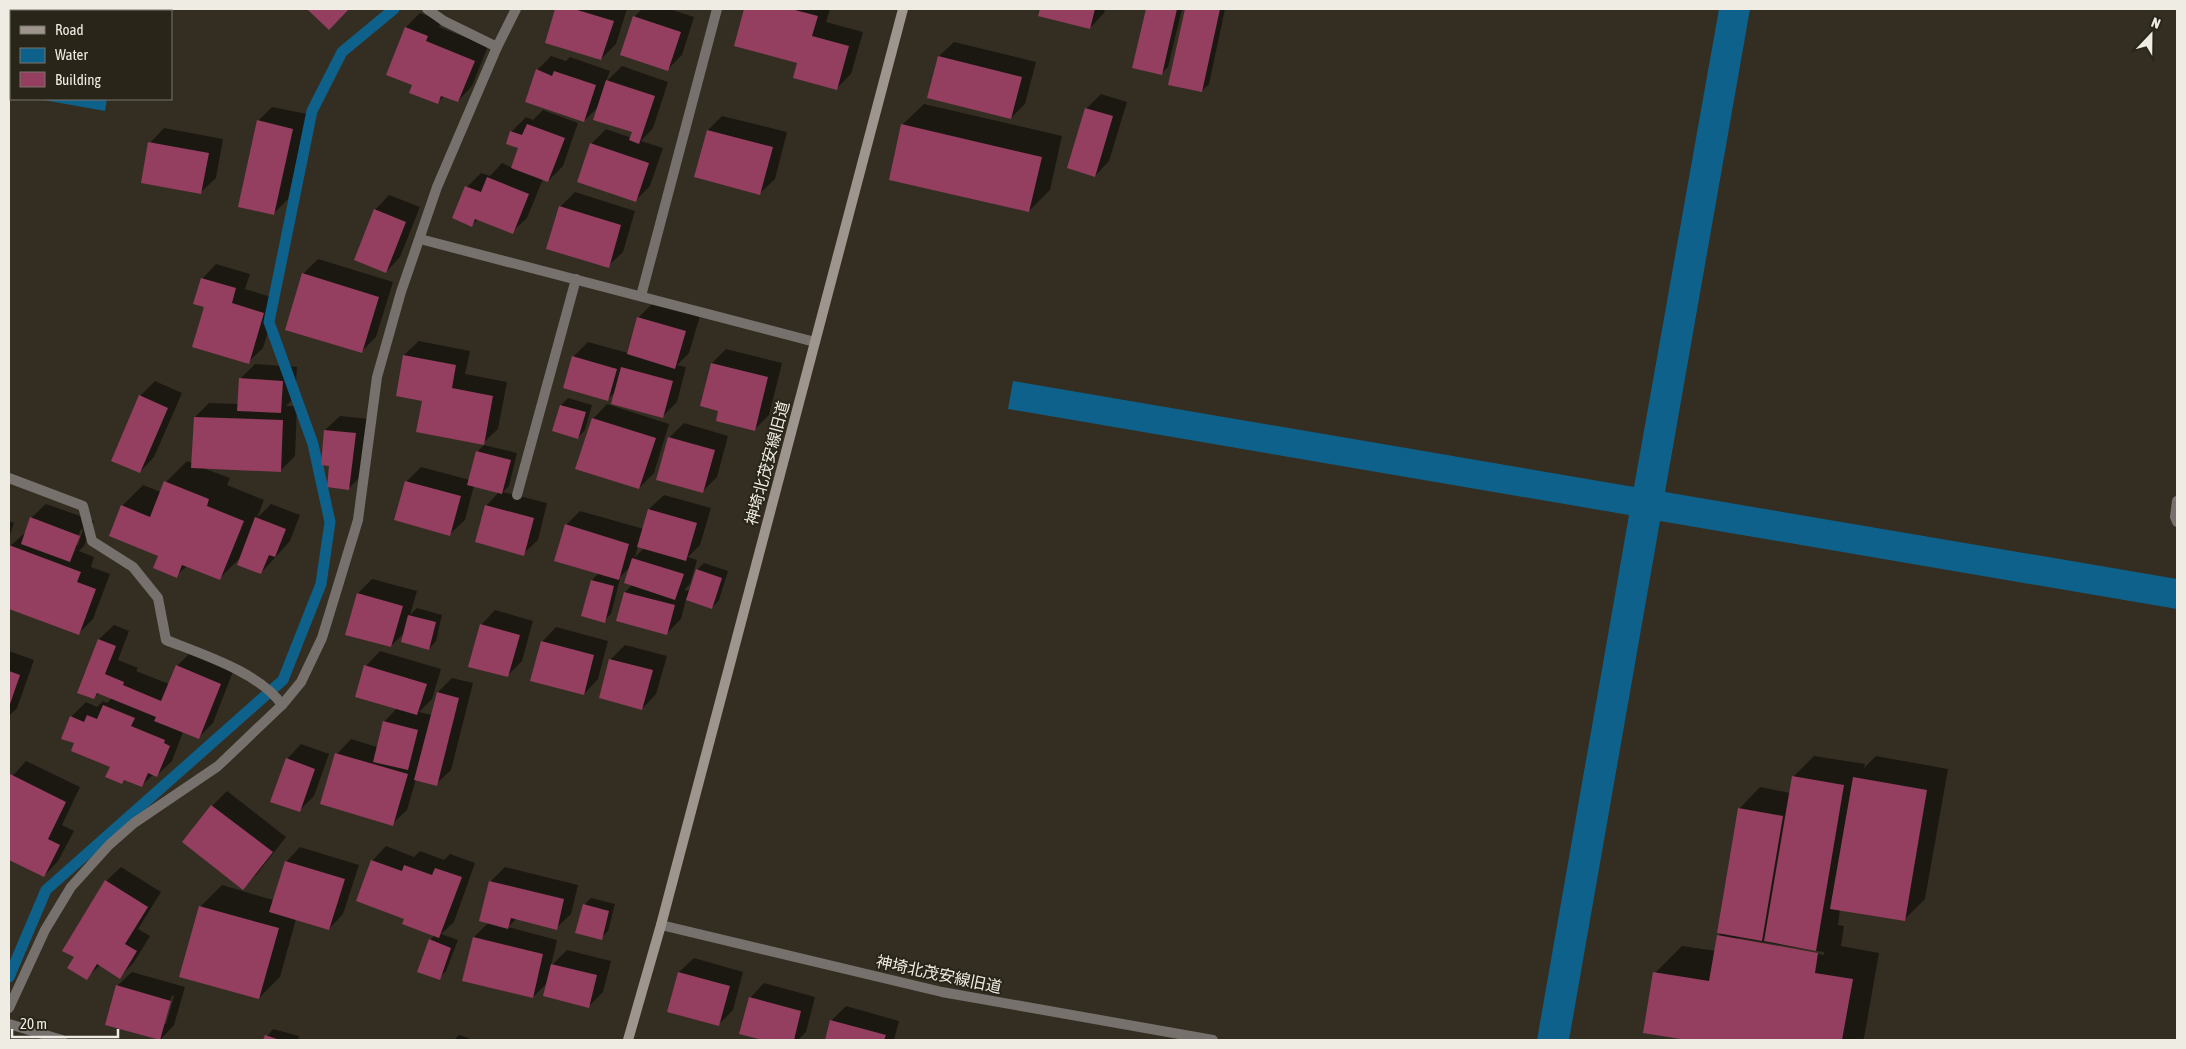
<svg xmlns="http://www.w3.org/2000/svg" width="2186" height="1049" font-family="'Asap Condensed','Noto Sans JP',sans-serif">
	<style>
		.water { fill: #0e618a }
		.shadow { fill: #0007; fill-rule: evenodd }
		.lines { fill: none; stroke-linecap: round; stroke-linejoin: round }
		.stream { stroke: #0e618a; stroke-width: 11 }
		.building { fill: #943e60 }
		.lane { stroke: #76716c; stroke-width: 10 }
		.street { stroke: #76716c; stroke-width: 10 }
		.secondary { stroke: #9e968e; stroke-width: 10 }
		.labels { text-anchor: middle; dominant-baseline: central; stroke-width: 4; stroke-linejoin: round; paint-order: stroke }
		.street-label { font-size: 16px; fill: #efece4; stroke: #2a2519 }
	</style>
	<rect width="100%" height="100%" fill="#342e22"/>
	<g class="water">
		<path d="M1719 9H1750L1665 492 2177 579V609L1660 521 1569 1040H1537L1629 515 1008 409 1013 381 1634 487Z"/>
		<path d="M38 99H107L105 111Z"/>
	</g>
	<g class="shadow">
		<path d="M556 9H627L616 44 601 59 546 42Z"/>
		<path d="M642 9H669L694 17 682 55 667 70 634 17Z"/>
		<path d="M745 9H830L826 22 863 32 851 74 837 88 798 63 735 45Z"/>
		<path d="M1041 9H1105L1104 13 1090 28 1039 15Z"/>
		<path d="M1147 9H1182L1168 67 1161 74 1133 67Z"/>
		<path d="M1186 9H1225L1209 84 1202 91 1170 84Z"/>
		<path d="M420 13 441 21 439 27 488 46 472 86 458 101 444 96 437 103 414 84 406 27Z"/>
		<path d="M954 42 1036 62 1025 104 1011 118 929 97 939 56Z"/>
		<path d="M551 56 566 61 570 57 610 71 606 82 622 66 668 82 653 128 641 141 663 148 650 186 636 200 591 144 606 129 632 138 634 131 600 105 584 121 537 70Z"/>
		<path d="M1101 94 1127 102 1109 161 1095 176 1086 109Z"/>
		<path d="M924 104 1062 136 1050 190 1029 211 902 125Z"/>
		<path d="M272 107 307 114 288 199 274 213 258 121Z"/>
		<path d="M543 110 578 123 563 166 548 181 543 179 527 218 512 232 478 219 472 225 467 187 481 173 490 176 502 163 513 168 520 148 511 132 526 117 533 120Z"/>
		<path d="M722 116 787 132 775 179 760 193 708 130Z"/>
		<path d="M164 128 223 139 216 178 201 192 150 143Z"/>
		<path d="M575 192 635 211 623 252 608 266 560 207Z"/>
		<path d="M389 195 420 207 400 257 386 272 375 210Z"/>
		<path d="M318 259 393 282 376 337 361 352 303 274Z"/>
		<path d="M216 264 250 274 245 289 278 299 263 348 248 362 205 306 202 279Z"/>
		<path d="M653 303 700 316 689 353 677 365 686 367 677 402 662 417 615 392 608 399 565 387 574 356 588 342 628 353 638 318Z"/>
		<path d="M419 341 470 351 465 374 507 382 498 429 483 443 424 400 404 355Z"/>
		<path d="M726 349 782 363 769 415 754 430 720 411 701 405 712 363Z"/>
		<path d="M255 364 297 367 295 397 286 406H297L295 456 281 470 203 468 230 478 227 485 264 500 257 518 271 504 300 515 290 541 261 573 241 557 219 579 187 566 176 576 122 506 143 485 161 492 166 482 187 461 193 463 195 417 209 403 239 404 241 378Z"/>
		<path d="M155 381 182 393 154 457 140 472 112 460 141 395Z"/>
		<path d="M568 398 592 405 585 430 578 438 561 405Z"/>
		<path d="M607 404 669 424 654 473 639 488 593 419Z"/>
		<path d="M340 416 369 419 363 474 349 488 325 430Z"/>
		<path d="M684 423 728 436 717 477 702 492 669 438Z"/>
		<path d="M484 445 517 453 509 486 503 492 547 503 538 540 523 554 486 506 499 492 474 486 465 520 450 534 396 519 407 481 421 467 470 480 477 452Z"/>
		<path d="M664 495 711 508 700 545 688 557 697 560 690 584 684 590 691 591 697 570 704 563 728 571 719 600 712 608 686 599 681 619 667 633 625 592 632 585 630 567 619 578 620 579 611 614 604 621 592 580 599 573 566 525 580 511 644 529 649 509ZM638 546 644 548 635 557Z"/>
		<path d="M46 504 94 521 84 546 79 551 94 557 91 567 110 574 93 619 78 634 9 608V550L10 546 26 532 31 518ZM81 529 83 530 78 545H75Z"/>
		<path d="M9 521 14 523 9 538Z"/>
		<path d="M372 579 417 591 410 615 417 608 442 615 436 641 429 649 405 632 391 646 358 593Z"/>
		<path d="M495 610 533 621 522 661 507 676 481 625Z"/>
		<path d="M114 625 129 631 118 660 138 668 136 671 169 684 177 666 191 652 234 669 213 723 198 738 183 732 172 761 157 775 154 774 142 785 126 779 122 783 111 766 76 743 63 738 71 717 86 702 97 707 103 701 107 703 112 698 99 693 94 698 78 692 99 639Z"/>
		<path d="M556 627 608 641 598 679 584 694 542 642Z"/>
		<path d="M625 645 667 656 656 694 642 709 600 697 611 659Z"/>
		<path d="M9 651 34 660 17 708 9 716Z"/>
		<path d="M380 651 441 669 432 699 419 712 432 715 438 692 452 678 473 683 451 770 436 784 416 779 407 810 392 824 337 754 351 739 377 747 384 722 397 708 366 666Z"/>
		<path d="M301 744 329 754 314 796 299 811 287 759Z"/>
		<path d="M1814 756 1865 764 1864 768 1876 756 1948 769 1925 899 1904 920 1840 909 1838 925 1844 926 1841 946 1879 953 1864 1038 1862 1040H1694L1644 1032 1655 973 1682 946 1716 951 1718 936 1722 932 1739 809 1760 787 1790 793 1793 777ZM1738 938 1824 952V955L1738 940Z"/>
		<path d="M26 761 80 787 62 825 74 831 58 861 44 876 9 859V780Z"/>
		<path d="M227 791 286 837 257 874 243 888 184 842 212 806Z"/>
		<path d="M386 846 414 857 420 851 444 860 450 854 475 863 454 922 441 934 458 940 446 971 439 978 430 940 435 935 405 918 372 861Z"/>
		<path d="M300 847 359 865 343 914 329 929 296 919 280 977 259 998 181 976 201 906 222 885 273 900 286 862Z"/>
		<path d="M121 867 161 892 138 929 150 936 134 962 120 977 100 965 86 978 75 957 106 881Z"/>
		<path d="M505 867 578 885 571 914 556 928 517 918 508 927 557 940 551 966 567 950 611 961 603 992 589 1006 548 982 533 997 464 980 474 937 489 922 490 882Z"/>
		<path d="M591 898 615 904 608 931 601 938 584 905Z"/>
		<path d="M694 958 743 972 733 1010 719 1024 668 1011 679 972Z"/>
		<path d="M132 972 185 987 174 1025 160 1040 107 1025 117 986ZM172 995 174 996 166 1024H164Z"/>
		<path d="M764 983 815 997 806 1032 798 1040H768L741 1033 750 998Z"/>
		<path d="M846 1006 899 1021 894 1040H826L831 1021Z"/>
		<path d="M273 1029 299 1036 298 1040H264Z"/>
		<path d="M459 1035 474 1040H454Z"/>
	</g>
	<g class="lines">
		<path class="stream" d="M9 977 46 890 283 680 321 584 330 522 313 444 269 322 312 111 342 52 394 9"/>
	</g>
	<g class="building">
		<path d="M307 9H349L329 30Z"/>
		<path d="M555 9H574L614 21 601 60 545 43Z"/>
		<path d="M744 9H791L818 16 812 36 849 46 837 90 793 78 797 63 734 46Z"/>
		<path d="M1040 9H1095L1090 29 1038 16Z"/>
		<path d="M1146 9H1177L1162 75 1132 68Z"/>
		<path d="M1185 9H1220L1202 92 1168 85Z"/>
		<path d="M633 16 681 32 668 71 620 55Z"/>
		<path d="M405 27 428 36 426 41 475 61 458 102 441 96 438 104 409 93 412 85 386 75Z"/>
		<path d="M938 56 1022 77 1011 119 927 98Z"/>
		<path d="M536 69 552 76 554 71 596 85 584 122 525 102Z"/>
		<path d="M606 80 655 96 639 144 629 140 632 132 593 120Z"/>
		<path d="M1085 108 1113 116 1095 177 1067 168Z"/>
		<path d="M257 120 293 129 274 215 238 207Z"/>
		<path d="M527 124 565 138 548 182 511 168 518 148 506 144 510 131 522 135Z"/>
		<path d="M901 124 1042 157 1029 212 889 180Z"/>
		<path d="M707 130 773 147 760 195 694 177Z"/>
		<path d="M148 142 209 153 201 194 141 183Z"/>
		<path d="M590 143 649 163 636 202 577 182Z"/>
		<path d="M487 177 529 194 513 234 475 219 472 227 452 218 465 186 481 192Z"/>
		<path d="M559 206 621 225 609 268 546 249Z"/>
		<path d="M374 209 406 222 386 273 354 260Z"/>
		<path d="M302 273 379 297 362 353 285 330Z"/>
		<path d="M201 278 236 288 232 303 264 313 249 364 192 347 204 307 193 304Z"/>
		<path d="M637 317 686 331 675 369 627 354Z"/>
		<path d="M403 355 456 365 452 388 493 396 484 445 416 432 422 401 396 396Z"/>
		<path d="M572 356 617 369 608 401 563 388Z"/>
		<path d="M711 363 768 377 755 431 716 421 718 411 700 406Z"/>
		<path d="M621 367 673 381 663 418 611 404Z"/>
		<path d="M239 378 283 381 281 413 237 411Z"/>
		<path d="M139 395 168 408 140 473 111 461Z"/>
		<path d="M560 405 586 412 578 439 552 431Z"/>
		<path d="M194 417 283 420 281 472 191 468Z"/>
		<path d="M592 418 656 438 639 489 575 469Z"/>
		<path d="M324 430 356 433 349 490 327 487 329 466 321 465Z"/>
		<path d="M668 437 715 450 703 493 656 480Z"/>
		<path d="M476 451 511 460 502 494 467 485Z"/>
		<path d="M164 481 209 499 207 506 244 521 220 580 182 565 177 578 153 568 158 556 109 536 121 505 150 517Z"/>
		<path d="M405 481 461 496 450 536 394 520Z"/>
		<path d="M485 505 534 518 524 556 475 542Z"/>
		<path d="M648 509 697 523 686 561 637 547Z"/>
		<path d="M30 517 80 536 70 562 21 544Z"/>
		<path d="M255 517 286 529 275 557 269 555 261 574 237 565Z"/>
		<path d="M565 524 629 544 619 580 554 561Z"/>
		<path d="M9 545 81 572 77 582 96 589 79 635 9 609Z"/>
		<path d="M632 558 684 574 675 600 624 583Z"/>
		<path d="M696 569 722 578 712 609 686 600Z"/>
		<path d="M591 580 614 586 605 623 581 616Z"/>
		<path d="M624 592 675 605 667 635 616 621Z"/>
		<path d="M357 593 403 606 391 647 345 635Z"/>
		<path d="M408 615 436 622 429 650 401 642Z"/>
		<path d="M480 624 520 635 508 677 468 667Z"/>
		<path d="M98 639 116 646 105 674 124 682 123 685 161 701 176 665 221 684 199 739 154 721 156 717 97 693 94 699 77 693Z"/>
		<path d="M541 641 594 655 584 695 530 681Z"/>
		<path d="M609 659 653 670 642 710 599 698Z"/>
		<path d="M364 665 427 684 417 715 355 697Z"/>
		<path d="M9 671 20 675 9 707Z"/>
		<path d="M437 692 459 698 437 786 414 780Z"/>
		<path d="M103 705 135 718 131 726 165 740 164 743 170 746 157 777 148 773 142 787 124 780 122 784 105 777 110 767 71 751 74 743 61 739 70 716 84 722 87 715 97 719Z"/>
		<path d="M383 721 418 730 408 770 373 762Z"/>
		<path d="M335 753 408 774 393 826 320 804Z"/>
		<path d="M286 758 315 769 300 812 270 802Z"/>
		<path d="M10 774 66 802 48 839 60 845 44 877 9 860Z"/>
		<path d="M1792 776 1844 785 1816 951 1764 941Z"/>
		<path d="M1853 777 1927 790 1905 921 1830 909Z"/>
		<path d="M211 805 273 852 243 890 182 842Z"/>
		<path d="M1738 808 1783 816 1762 941 1717 933Z"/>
		<path d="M371 860 402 871 404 865 432 875 435 868 462 877 439 938 402 924 404 919 356 901Z"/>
		<path d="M285 861 345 879 329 930 269 912Z"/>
		<path d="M105 880 148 907 125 944 137 951 120 979 97 964 87 980 67 968 74 957 62 951Z"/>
		<path d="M489 881 564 899 557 930 511 918 508 929 479 921Z"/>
		<path d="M583 904 609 911 602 940 575 933Z"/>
		<path d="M199 906 279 928 259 999 179 977Z"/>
		<path d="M1717 935 1818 953 1815 973 1853 979 1842 1040H1687L1643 1033 1653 972 1709 981Z"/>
		<path d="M473 937 543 954 533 998 462 981Z"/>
		<path d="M429 939 451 948 440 980 417 972Z"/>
		<path d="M551 964 597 975 589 1008 543 996Z"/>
		<path d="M678 972 730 986 719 1026 667 1012Z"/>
		<path d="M116 985 171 1001 160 1040 105 1025Z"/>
		<path d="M749 997 801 1011 794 1040H763L739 1034Z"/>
		<path d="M830 1020 886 1035 884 1040H825Z"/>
		<path d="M265 1035 280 1040H263Z"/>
	</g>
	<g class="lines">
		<g class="lane">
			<path d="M641 296 717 9"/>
			<path d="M517 495 576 279"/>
		</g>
		<g class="street">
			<path d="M427 9 444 21 497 47"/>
			<path d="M420 239 815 342"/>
			<path d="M9 478 83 506 92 541 133 567 158 598 166 640C201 654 261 673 282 705"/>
			<path d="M2177 501 2175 517 2177 522"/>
			<path d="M661 925 942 992 1213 1040"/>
			<path d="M9 1008 45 930 71 887 109 845 134 823 218 766 282 705 301 682 322 638 358 520 377 377 401 292 437 187 497 47 516 9"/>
			<path d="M9 1024 62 1040"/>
		</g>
		<path class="secondary" d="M628 1040 661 925 903 9"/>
	</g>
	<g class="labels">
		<g class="street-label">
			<text transform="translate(767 463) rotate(-75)">神埼北茂安線旧道</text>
			<text transform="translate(939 974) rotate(12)">神埼北茂安線旧道</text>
		</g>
	</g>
	<rect width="2186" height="1049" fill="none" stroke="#efece4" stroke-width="20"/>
	<rect x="10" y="10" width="162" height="90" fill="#2a2519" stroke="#79756a"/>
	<rect x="20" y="26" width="25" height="8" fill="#9e968e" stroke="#79756a"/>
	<text x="55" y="35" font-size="15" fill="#efece4">Road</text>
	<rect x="20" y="48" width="25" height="15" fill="#0e618a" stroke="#79756a"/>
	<text x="55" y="60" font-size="15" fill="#efece4">Water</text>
	<rect x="20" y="72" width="25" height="15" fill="#943e60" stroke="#79756a"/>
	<text x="55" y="85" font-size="15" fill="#efece4">Building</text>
	<g transform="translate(2151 35) rotate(22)" stroke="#2a2519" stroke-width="4" paint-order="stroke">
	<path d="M0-4L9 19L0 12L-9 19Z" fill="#efece4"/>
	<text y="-8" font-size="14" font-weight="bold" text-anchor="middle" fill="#efece4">N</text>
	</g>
	<path d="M12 1029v8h106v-8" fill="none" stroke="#efece4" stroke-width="2.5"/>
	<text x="20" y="1029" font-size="15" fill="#efece4" stroke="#2a2519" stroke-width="4" paint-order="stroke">20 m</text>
</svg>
